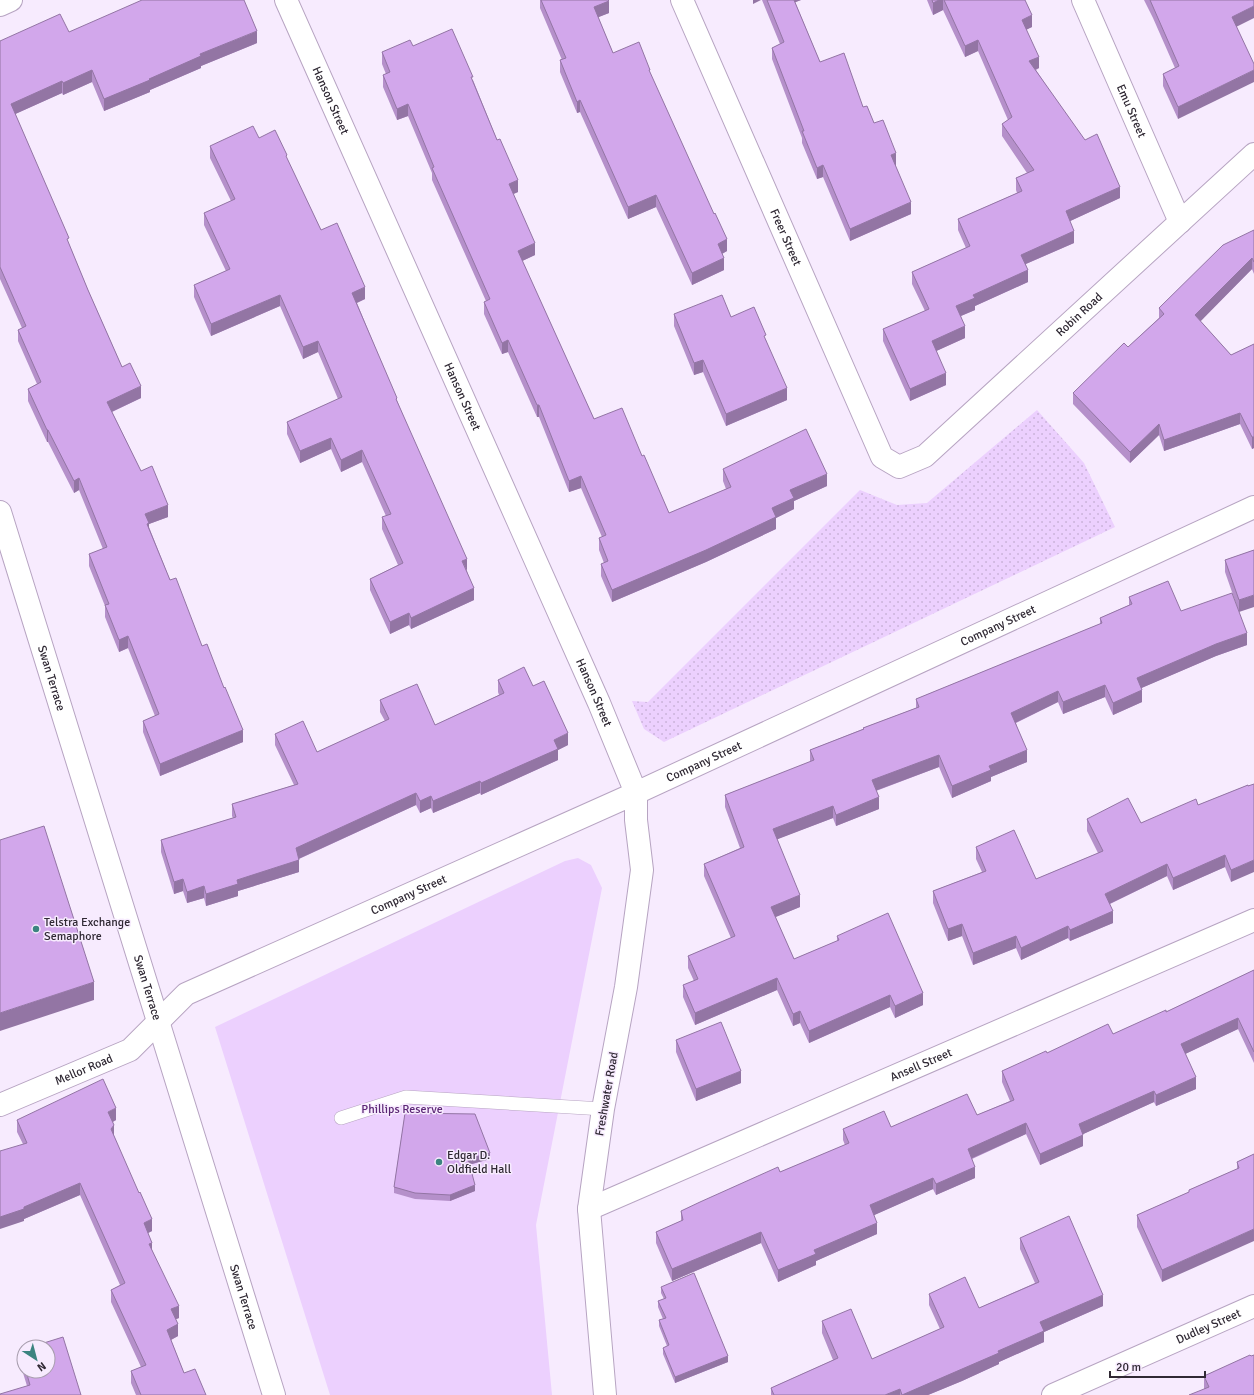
<svg xmlns="http://www.w3.org/2000/svg" width="1254" height="1395" font-family="Signika,sans-serif">
	<style>
		.grass { fill: url(#grass-dots) }
		.park { fill: #ecd0fe }
		.lines { fill: none; stroke-linecap: round; stroke-linejoin: round }
		.service-casing { stroke: #b7a4c2; stroke-width: 14 }
		.minor-casing { stroke: #b7a4c2; stroke-width: 24 }
		.tertiary-casing { stroke: #b7a4c2; stroke-width: 24 }
		.secondary-casing { stroke: #b7a4c2; stroke-width: 24 }
		.service { stroke: #fff; stroke-width: 13 }
		.minor { stroke: #fff; stroke-width: 22 }
		.tertiary { stroke: #fff; stroke-width: 22 }
		.secondary { stroke: #fff; stroke-width: 22 }
		.wall { fill: #b590ca }
		.shaded-wall { fill: #9375a4 }
		.building { fill: #d2a7eb; stroke: #9375a4 }
		.poi-dot { fill: #3c8480; stroke: #f7ebfe; stroke-width: 1.5 }
		.labels { text-anchor: middle; dominant-baseline: central; stroke-width: 3; stroke-linejoin: round; paint-order: stroke }
		.street-label { font-size: 12px; fill: #302934; stroke: #f7ebfe }
		.poi-label { font-size: 12px; fill: #302934; stroke: #f7ebfe; text-anchor: start }
		.park-label { font-size: 12px; fill: #5b2675; stroke: #f7ebfe }
	</style>
	<defs>
		<pattern id="grass-dots" width="8" height="8" patternUnits="userSpaceOnUse"><rect width="8" height="8" fill="#ecd0fe"/><path d="M2 2h.1M6 6h.1" fill="none" stroke="#cbb3da" stroke-width="1.8" stroke-linecap="round"/></pattern>
	</defs>
	<rect width="100%" height="100%" fill="#f7ebfe"/>
	<path class="grass" d="M1037 410 1084 463 1115 527 664 742 644 729 632 701 648 702 860 490 897 505 927 503Z"/>
	<path class="park" d="M578 858 591 865 602 888 536 1225 552 1395H330L215 1027 565 861Z"/>
	<g class="lines">
		<g class="service-casing">
			<path id="service" d="M341 1118 406 1097 603 1109"/>
		</g>
		<g class="minor-casing">
			<g id="minor">
				<path id="s1" d="M286 0 599 703 636 793V820L642 870 626 987 603 1109 589 1209 605 1395"/>
				<path id="s2" d="M682 0 882 457 899 467 925 456 1254 154"/>
				<path id="s3" d="M1083 0 1180 222"/>
				<path id="s4" d="M0 1105 130 1050 186 994 636 793 1254 507"/>
				<path id="s5" d="M589 1209 1254 920"/>
				<path id="s6" d="M1053 1395 1254 1306"/>
			</g>
		</g>
		<g class="tertiary-casing">
			<g id="tertiary">
				<path id="s7" d="M0 512 274 1395"/>
			</g>
		</g>
		<g class="secondary-casing">
			<path id="secondary" d="M0 5 11 0"/>
		</g>
		<use href="#service" class="service"/>
		<use href="#minor" class="minor"/>
		<use href="#tertiary" class="tertiary"/>
		<use href="#secondary" class="secondary"/>
	</g>
	<g class="wall">
		<path d="M540 0H608L609 13 598 17 613 53 650 74 727 251 722 254 724 270 692 285 656 207 628 219 580 112 577 113 560 72V60H562L540 8Z"/>
		<path d="M762 0H801L795 2 820 62 863 107 874 123 896 165H895L911 214 850 241 823 177 817 179 802 143V138L772 59V48L780 44Z"/>
		<path d="M927 0H1025L1032 27 1026 29 1039 68 1036 70 1120 198 1070 221 1074 243 1026 264 1028 282 975 306V310L961 316 965 338 936 351 946 385 910 401 883 341V329L925 311 912 284V272L966 248 958 230V219L1017 193 1016 190V178L1027 173 1002 136V124L1008 120 978 51 965 57 943 10 933 15Z"/>
		<path d="M1144 0H1254L1236 27 1178 119 1163 86V74L1175 68 1153 18Z"/>
		<path d="M69 32 257 43 201 66V68L150 90V92L104 111 92 82 63 95 62 93 15 114 88 290 122 367 141 398 112 412 141 471 168 517 149 524V527L170 580 202 646 243 742 160 776 143 732V721L155 716 128 648 119 652 105 617V606L89 566V554L103 549 79 490 74 493 48 442H47L28 401V389L37 384 18 341V330L22 328 0 279V41Z"/>
		<path d="M413 46 473 80 518 192 513 194 535 255 522 261 594 419 642 456 669 513 726 489 723 481V469L827 486 794 501V509L776 518V529L706 562 612 602 601 576V564L604 563 599 550V538L602 537 581 488 569 492 539 417H537L508 352 502 354 484 314V302L486 301 432 180V173L408 116 397 120 383 87V75L386 74 382 64V52Z"/>
		<path d="M259 138 287 159 321 230 365 299 357 303 467 571 474 600 411 629 409 625 390 634 370 590V579L398 565 382 529V517L386 516 362 462 341 472 331 449 300 463 287 434V422L338 399 318 352 303 359 280 306 211 336 194 297V285L226 271 204 225V213L231 201 210 158V146Z"/>
		<path d="M1254 230V274L1252 269 1200 321 1231 355 1254 344V448L1252 449 1240 424 1164 451 1159 435 1130 463 1073 404V393L1128 347 1159 318V308Z"/>
		<path d="M674 314 731 317 766 340 787 400 726 426 703 372 694 375 674 326Z"/>
		<path d="M1254 550 1239 612 1225 572V560Z"/>
		<path d="M1129 597 1181 611 1247 645 1216 656 1141 688 1142 702 1113 715 1105 697 1063 714 1058 702 1016 723 1027 762 991 777V781L952 798 939 767 876 791 879 809 836 826 833 818 777 839 800 907 775 917 794 959 837 941V936L923 1005 895 1018 890 1007 809 1043 800 1023 793 1026 777 990 695 1025 683 997V985L694 981 688 968V956L731 938 704 876V864L740 848 725 807V795L810 762V750L863 729V728L916 708V699L1100 624V618L1129 605Z"/>
		<path d="M498 680 533 686 568 745 558 750V760L481 795 480 793 433 813 431 808 420 813 416 805 299 859V872L238 891V896L206 906 204 898 187 903 183 891 174 894 161 852V840L233 818 232 816V804L294 785 275 745V734L317 752 385 721 380 712V700L435 725 499 695 498 692Z"/>
		<path d="M1248 785 1231 882 1225 867 1173 890 1167 876 1110 904 1113 923 1070 941 1068 938 1021 960 1016 948 973 965 962 936 948 941 933 903V891L982 872 976 859V847L1036 879 1098 853 1087 831V819L1141 823 1198 805Z"/>
		<path d="M1254 970V1063L1238 1029 1185 1054 1196 1089 1156 1106 1154 1102 1083 1134V1146L1040 1165 1026 1134 972 1159 975 1178 936 1195 933 1189 874 1215 877 1234 816 1261V1265L778 1282 761 1243 672 1281 656 1243V1232L681 1221V1211L780 1172 845 1145 843 1140V1129L891 1127 977 1115 1010 1101 1002 1082V1071L1047 1053 1113 1034 1166 1012Z"/>
		<path d="M676 1040 741 1083 696 1101 676 1052Z"/>
		<path d="M405 1113 490 1159 469 1165 475 1191 450 1201 415 1199 394 1193V1187Z"/>
		<path d="M17 1120H116L113 1122 114 1136 152 1231 148 1233 152 1250 179 1318 176 1319 178 1336 171 1340 184 1373 206 1395H136L131 1383V1371L141 1367 111 1302V1290L120 1285 80 1195 24 1219V1221L23 1144 17 1132Z"/>
		<path d="M1254 1154 1162 1282 1137 1227V1215L1189 1192V1190L1237 1169V1162Z"/>
		<path d="M1020 1238 1103 1306 1044 1332V1342L999 1362V1364L962 1381 928 1395H771V1388L833 1360 822 1333V1321L872 1359 940 1329 929 1305V1294L979 1308 1035 1283 1020 1249Z"/>
		<path d="M661 1287 728 1362 675 1383 663 1354V1348L667 1346 659 1326V1320L663 1319 658 1307V1301L664 1299 661 1293Z"/>
		<path d="M24 1349V1371H48L81 1395 27 1386 20 1363V1351Z"/>
		<path d="M1251 1356 1254 1395 1204 1389V1376Z"/>
	</g>
	<g class="shaded-wall">
		<path d="M753 0H761L753 4Z"/>
		<path d="M791 0H801L791 4Z"/>
		<path d="M939 0H943V10L933 15V3Z"/>
		<path d="M609 1V13L594 19V7Z"/>
		<path d="M1254 6V18L1232 29V17Z"/>
		<path d="M1032 15V27L1022 32V20Z"/>
		<path d="M257 31V43L201 66V68L150 90V92L104 111V99L200 54Z"/>
		<path d="M978 40V51L965 57V46Z"/>
		<path d="M1039 57V68L1029 72V61Z"/>
		<path d="M92 70V82L63 95V83Z"/>
		<path d="M1254 70V82L1178 119V107Z"/>
		<path d="M62 81V93L11 116V104Z"/>
		<path d="M580 100V112L577 113V102Z"/>
		<path d="M408 104V116L397 120V109Z"/>
		<path d="M896 153V165L891 167V155Z"/>
		<path d="M823 165V177L817 179V168Z"/>
		<path d="M518 180V192L509 196V184Z"/>
		<path d="M1120 187V198L1066 223V211Z"/>
		<path d="M656 195V207L628 219V207Z"/>
		<path d="M911 202V214L850 241V229Z"/>
		<path d="M1074 231V243L1021 266V255Z"/>
		<path d="M727 239V251L718 256V244Z"/>
		<path d="M535 243V255L518 263V251Z"/>
		<path d="M724 258V270L692 285V273Z"/>
		<path d="M1252 258V269L1195 327V315Z"/>
		<path d="M1028 270V282L975 306V310L956 318V306L973 295Z"/>
		<path d="M365 287V299L352 305V293Z"/>
		<path d="M280 295V306L211 336V324Z"/>
		<path d="M965 326V338L932 353V341Z"/>
		<path d="M508 340V352L502 354V343Z"/>
		<path d="M318 341V352L303 359V347Z"/>
		<path d="M703 360V372L694 375V363Z"/>
		<path d="M946 373V385L910 401V389Z"/>
		<path d="M141 386V398L107 414V402Z"/>
		<path d="M787 388V400L726 426V414Z"/>
		<rect x="537" y="405" width="2" height="12"/>
		<path d="M1240 413V424L1164 451V440Z"/>
		<path d="M1159 424V435L1130 463V452Z"/>
		<rect x="47" y="430" width="1" height="12"/>
		<path d="M1252 437H1254V448L1252 449Z"/>
		<path d="M331 438V449L300 463V451Z"/>
		<path d="M362 450V462L341 472V460Z"/>
		<path d="M827 474V486L794 501V509L776 518V529L706 562 612 602V590L772 508 790 490Z"/>
		<path d="M581 476V488L569 492V481Z"/>
		<path d="M79 478V490L74 493V481Z"/>
		<path d="M168 505V517L149 524V535L145 514Z"/>
		<path d="M467 559V571L462 561Z"/>
		<path d="M474 588V600L411 629V618Z"/>
		<path d="M1254 595V607L1239 612V600Z"/>
		<path d="M409 613V625L390 634V622Z"/>
		<path d="M1247 633V645L1216 656 1137 690V678L1216 644Z"/>
		<path d="M128 636V648L119 652V640Z"/>
		<path d="M1105 685V697L1063 714V702Z"/>
		<path d="M1142 690V702L1113 715V703Z"/>
		<path d="M1058 691V702L1011 725V713Z"/>
		<path d="M243 730V742L160 776V764Z"/>
		<path d="M568 733V745L558 750V760L481 795V783L554 740Z"/>
		<path d="M1027 750V762L991 777V781L952 798V786L989 766Z"/>
		<path d="M939 755V767L872 792V780Z"/>
		<path d="M480 781V793L433 813V801Z"/>
		<path d="M416 793V805L296 860V848Z"/>
		<path d="M431 796V808L420 813V801Z"/>
		<path d="M879 797V809L836 826V815Z"/>
		<path d="M833 806V818L773 841V829Z"/>
		<path d="M1225 855V867L1173 890V878Z"/>
		<path d="M299 860V872L238 891V896L206 906V894L237 880Z"/>
		<path d="M1254 860V872L1231 882V870Z"/>
		<path d="M1167 864V876L1105 906V894Z"/>
		<path d="M183 879V891L174 894V882Z"/>
		<path d="M204 886V898L187 903V892Z"/>
		<path d="M800 895V907L771 919V907Z"/>
		<path d="M1113 911V923L1070 941V930Z"/>
		<path d="M962 924V936L948 941V929Z"/>
		<path d="M1068 926V938L1021 960V948Z"/>
		<path d="M1016 936V948L973 965V953Z"/>
		<path d="M777 978V990L695 1025V1013Z"/>
		<path d="M94 982V1000L0 1031V1013Z"/>
		<path d="M923 993V1005L895 1018V1006Z"/>
		<path d="M890 995V1007L809 1043V1031Z"/>
		<path d="M800 1011V1023L793 1026V1014Z"/>
		<path d="M1238 1018V1029L1181 1056V1044Z"/>
		<path d="M741 1071V1083L696 1101V1089Z"/>
		<path d="M1196 1077V1089L1156 1106V1095Z"/>
		<path d="M1154 1091V1102L1079 1136V1124Z"/>
		<path d="M116 1108V1120L108 1124V1112Z"/>
		<path d="M1026 1123V1134L968 1160V1149Z"/>
		<path d="M114 1125V1137L111 1129Z"/>
		<path d="M1083 1135V1146L1040 1165V1154Z"/>
		<path d="M490 1153V1159L468 1165V1159Z"/>
		<path d="M975 1167V1178L936 1195V1184Z"/>
		<path d="M933 1178V1189L870 1217V1205Z"/>
		<path d="M80 1183V1195L24 1219V1221L0 1229V1217Z"/>
		<path d="M475 1185V1191L450 1201V1195Z"/>
		<path d="M152 1219V1231L144 1235V1223Z"/>
		<path d="M877 1223V1234L816 1261V1265L778 1282V1270L814 1250Z"/>
		<path d="M1254 1229V1241L1162 1282V1270Z"/>
		<path d="M761 1232V1243L672 1281V1269Z"/>
		<path d="M152 1243V1254L149 1244Z"/>
		<path d="M1103 1295V1306L1044 1332V1342L999 1362V1364L962 1381 928 1395H902L998 1351 1040 1322Z"/>
		<path d="M179 1306V1318L171 1321V1309Z"/>
		<path d="M178 1324V1336L167 1342V1330Z"/>
		<path d="M728 1356V1362L675 1383V1377Z"/>
		<path d="M900 1389V1395H885Z"/>
	</g>
	<g class="building">
		<path d="M142 0H244L257 31 200 54 201 56 149 79 150 80 104 99 92 70 63 83 62 81 11 104 69 238 67 239 88 290 122 367 130 363 141 386 107 402 141 471 152 466 168 505 145 514 149 523 147 524 170 580 176 578 202 646 207 644 224 688 225 687 243 730 160 764 143 721 159 714 128 636 119 640 105 605 109 604 89 554 107 547 79 478 74 481 48 430H47L28 389 41 382 18 330 26 326 0 267V41L60 14 69 32Z"/>
		<path d="M541 0H608L609 1 594 7 613 53 639 42 650 70H649L714 214 715 213 727 239 718 244 724 258 692 273 656 195 628 207 580 100 577 102 560 60 566 58Z"/>
		<path d="M767 0H794L820 62 844 53 863 107 867 106 874 123 883 120 896 153 891 155 911 202 850 229 823 165 817 168 802 131H804L772 48 784 42Z"/>
		<path d="M932 0H939L933 3Z"/>
		<path d="M944 0H1025L1032 15 1022 20 1039 57 1029 61 1085 140 1097 134 1120 187 1066 211 1074 231 1021 255 1028 270 973 295 975 298 956 306 965 326 932 341 946 373 910 389 883 329 929 309 912 272 970 246 958 219 1022 191 1016 178 1034 170 1002 124 1012 117 978 40 965 46Z"/>
		<path d="M1150 0H1254V6L1232 17 1254 64V70L1178 107 1163 74 1179 66Z"/>
		<path d="M452 29 473 77H471L497 140 500 139 518 180 509 184 535 243 518 251 594 419 622 408 642 456 644 455 669 513 731 487 723 469 806 429 827 474 790 490 794 498 772 508 776 517 706 550 612 590 601 564 608 561 599 538 606 535 581 476 569 481 539 405H537L508 340 502 343 484 302 490 299 432 168 434 167 408 104 397 109 383 75 390 72 382 52 410 40 413 46Z"/>
		<path d="M253 126 259 138 275 130 287 155 286 156 321 230 337 223 365 287 352 293 397 398 396 399 467 559 462 561 474 588 411 618 409 613 390 622 370 579 403 563 382 517 391 514 362 450 341 460 331 438 300 451 287 422 342 397 318 341 303 347 280 295 211 324 194 285 230 269 204 213 235 199 210 146Z"/>
		<path d="M1254 230V262L1252 258 1195 315 1231 355 1254 344V437H1252L1240 413 1164 440 1159 424 1130 452 1073 393 1124 343 1128 347 1164 314 1159 308 1223 245Z"/>
		<path d="M722 295 731 317 754 307 766 335 764 336 787 388 726 414 703 360 694 363 674 314Z"/>
		<path d="M1254 550V595L1239 600 1225 560Z"/>
		<path d="M1168 581 1181 611 1232 593 1247 633 1216 644 1137 678 1142 690 1113 703 1105 685 1063 702 1058 691 1011 713 1027 750 989 766 991 770 952 786 939 755 872 780 879 797 836 815 833 806 773 829 800 895 771 907 794 959 839 940 837 936 888 913 923 993 895 1006 890 995 809 1031 800 1011 793 1014 777 978 695 1013 683 985 698 979 688 956 735 936 704 864 744 847 725 795 814 760 810 750 864 729 863 728 919 707 916 699 1102 623 1100 618 1132 604 1129 597Z"/>
		<path d="M524 667 533 686 544 681 568 733 554 740 558 749 481 783 480 781 433 801 431 796 420 801 416 793 296 848 299 860 237 880 238 884 206 894 204 886 187 892 183 879 174 882 161 840 236 817 232 804 298 784 275 734 303 721 317 752 389 719 380 700 417 684 435 725 504 693 498 680Z"/>
		<path d="M1254 784V860L1231 870 1225 855 1173 878 1167 864 1105 894 1113 911 1070 930 1068 926 1021 948 1016 936 973 953 962 924 948 929 933 891 986 871 976 847 1014 830 1036 879 1103 851 1087 819 1128 798 1141 823 1196 799 1198 805 1248 785V786Z"/>
		<path d="M44 826 94 982 0 1013V840Z"/>
		<path d="M1254 970V1052L1238 1018 1181 1044 1196 1077 1156 1095 1154 1091 1079 1124 1083 1135 1040 1154 1026 1123 968 1149 975 1167 936 1184 933 1178 870 1205 877 1223 814 1250 816 1254 778 1270 761 1232 672 1269 656 1232 683 1220 681 1211 700 1202 778 1167 780 1172 849 1143 843 1129 884 1111 891 1127 967 1094 977 1115 1014 1100 1002 1071 1046 1051 1047 1053 1108 1024 1113 1034 1166 1010V1012Z"/>
		<path d="M721 1022 741 1071 696 1089 676 1040Z"/>
		<path d="M103 1079 116 1108 108 1112 114 1125 111 1129 139 1193 140 1192 152 1219 144 1223 152 1243 149 1244 179 1306 171 1309 178 1324 167 1330 184 1373 195 1369 206 1395H141L131 1371 146 1365 111 1290 125 1283 80 1183 24 1207V1209L0 1217V1151L27 1143 17 1120Z"/>
		<path d="M405 1113 475 1114 490 1153 468 1159 475 1185 450 1195 415 1193 394 1187Z"/>
		<path d="M1254 1154V1229L1162 1270 1137 1215 1189 1192V1190L1239 1168 1237 1162Z"/>
		<path d="M1069 1216 1103 1295 1040 1322 1044 1331 998 1351 999 1353 962 1369 902 1395 900 1389 885 1395H774L771 1388 838 1358 822 1321 851 1309 872 1359 944 1327 929 1294 965 1277 979 1308 1039 1282 1020 1238Z"/>
		<path d="M694 1273 728 1356 675 1377 663 1348 669 1345 659 1320 666 1318 658 1301 666 1298 661 1287Z"/>
		<path d="M63 1337 81 1395H0V1394L30 1385 26 1371H48V1347H31Z"/>
		<path d="M24 1349V1365L20 1351Z"/>
		<path d="M1250 1355 1251 1356 1254 1355V1395H1189L1209 1387 1204 1376Z"/>
	</g>
	<g class="poi-dot">
		<circle cx="36" cy="929" r="4"/>
		<circle cx="439" cy="1162" r="4"/>
	</g>
	<g class="labels">
		<g class="street-label">
			<text stroke="none"><textPath href="#s1" startOffset="110">Hanson Street</textPath></text>
			<text stroke="none"><textPath href="#s3" startOffset="121">Emu Street</textPath></text>
			<text stroke="none"><textPath href="#s2" startOffset="259">Freer Street</textPath></text>
			<text stroke="none"><textPath href="#s2" startOffset="756">Robin Road</textPath></text>
			<text stroke="none"><textPath href="#s1" startOffset="434">Hanson Street</textPath></text>
			<text stroke="none"><textPath href="#s4" startOffset="1112">Company Street</textPath></text>
			<text stroke="none"><textPath href="#s7" startOffset="174">Swan Terrace</textPath></text>
			<text stroke="none"><textPath href="#s1" startOffset="758">Hanson Street</textPath></text>
			<text stroke="none"><textPath href="#s4" startOffset="788">Company Street</textPath></text>
			<text stroke="none"><textPath href="#s4" startOffset="464">Company Street</textPath></text>
			<text stroke="none"><textPath href="#s7" startOffset="498">Swan Terrace</textPath></text>
			<text stroke="none"><textPath href="#s5" startOffset="362">Ansell Street</textPath></text>
			<text stroke="none"><textPath href="#s4" startOffset="91">Mellor Road</textPath></text>
			<text transform="translate(607 1094) rotate(-80)">Freshwater Road</text>
			<text stroke="none"><textPath href="#s7" startOffset="822">Swan Terrace</textPath></text>
			<text stroke="none"><textPath href="#s6" startOffset="170">Dudley Street</textPath></text>
		</g>
		<g class="poi-label">
			<text x="44" y="922">Telstra Exchange<tspan x="44" dy="14">Semaphore</tspan></text>
			<text x="447" y="1155">Edgar D.<tspan x="447" dy="14">Oldfield Hall</tspan></text>
		</g>
		<g class="park-label">
			<text x="402" y="1109">Phillips Reserve</text>
		</g>
	</g>
	<g transform="translate(36 1359) rotate(144)"><circle r="19" fill="#f7ebfe" stroke="#a79dad"/>
	<path d="M0-3L7 15L0 10L-7 15Z" fill="#3c8480"/>
	<text y="-6" font-size="11" font-weight="bold" text-anchor="middle" fill="#302934">N</text>
	</g>
	<path d="M1110 1371v6h95v-6" fill="none" stroke="#302934" stroke-width="2"/>
	<text x="1116" y="1371" font-size="12" fill="#302934" stroke="#f7ebfe" stroke-width="3" paint-order="stroke">20 m</text>
</svg>
